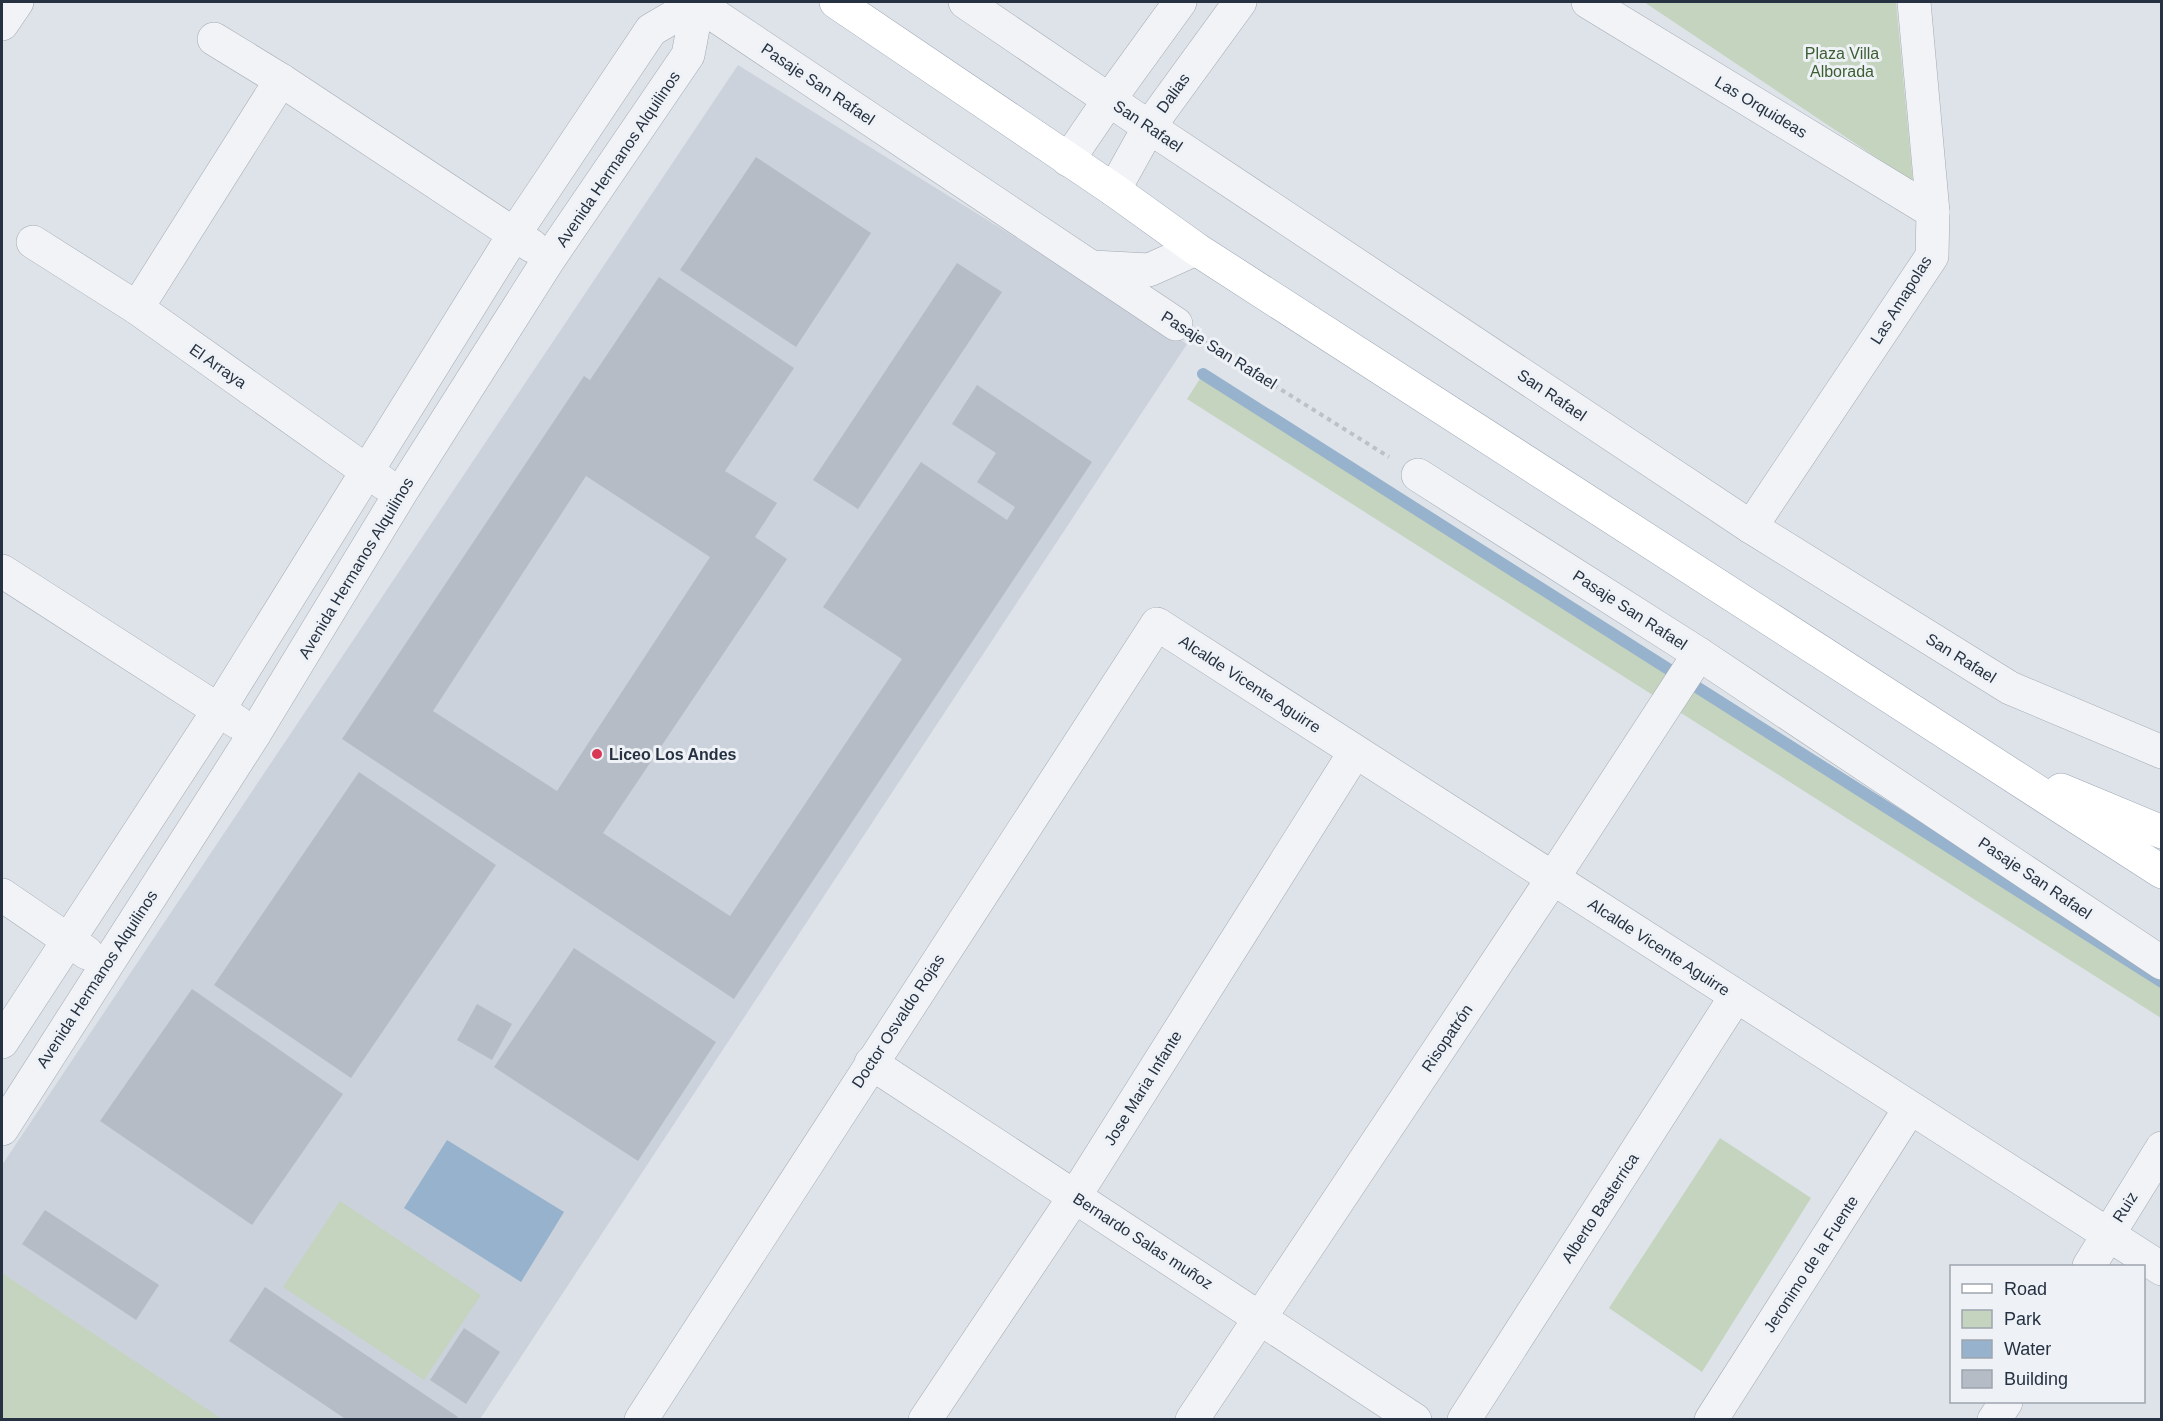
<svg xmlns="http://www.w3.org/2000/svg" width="2163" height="1421" font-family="Arial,sans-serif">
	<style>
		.built { fill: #ccd2db }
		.green { fill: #c4d4bf }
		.water { fill: #96b2cc }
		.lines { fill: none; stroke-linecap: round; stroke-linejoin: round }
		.stream { stroke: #96b2cc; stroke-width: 12 }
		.building { fill: #b5bcc6; fill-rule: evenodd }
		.minor-casing { stroke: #a3aab3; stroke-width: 34 }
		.major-casing { stroke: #9ca7b6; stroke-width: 34 }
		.path { stroke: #bcc1c8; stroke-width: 4; stroke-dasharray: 4.5 4.5; stroke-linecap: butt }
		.minor { stroke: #f1f3f7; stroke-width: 33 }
		.major { stroke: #fff; stroke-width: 33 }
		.poi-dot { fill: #d93855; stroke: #eef2f6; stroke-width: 2 }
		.labels { text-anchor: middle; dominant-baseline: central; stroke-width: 6; stroke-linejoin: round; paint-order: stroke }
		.park-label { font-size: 16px; fill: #3c5e32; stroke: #eef2f6 }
		.street-label { font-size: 16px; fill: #263141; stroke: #eef2f6 }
		.poi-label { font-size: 16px; font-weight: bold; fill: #263141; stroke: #eef2f6; text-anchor: start }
	</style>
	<rect width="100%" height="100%" fill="#dee3e9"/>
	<path class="built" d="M738 65 1187 344 480 1419 2 1420V1165Z"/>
	<g class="green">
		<path d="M1644 2H1896L1913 182Z"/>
		<path d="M1203 374 2161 982V1018L1187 399Z"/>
		<path d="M1720 1138 1811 1198 1702 1372 1609 1308Z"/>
		<path d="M340 1201 481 1295 424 1380 283 1287Z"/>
		<path d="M2 1273 222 1419H2Z"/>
	</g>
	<path class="water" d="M447 1140 564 1212 521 1282 404 1208Z"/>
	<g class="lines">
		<path class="stream" d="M1203 374 2162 982"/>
	</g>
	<g class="building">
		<path d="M756 157 871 233 796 347 680 270Z"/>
		<path d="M957 263 1002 292 858 509 813 480Z"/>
		<path d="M659 277 794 368 725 471 777 503 755 537 787 559 603 833 730 916 902 659 823 607 921 462 1007 520 1015 507 977 482 996 453 952 424 977 385 1092 462 734 999 342 739 584 376 590 380ZM586 476 710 557 557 791 433 711Z"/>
		<path d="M359 772 496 865 351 1078 214 985Z"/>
		<path d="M574 948 716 1042 638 1161 494 1067Z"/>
		<path d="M192 989 343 1094 252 1225 100 1121Z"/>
		<path d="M477 1004 512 1024 492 1060 457 1040Z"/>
		<path d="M45 1210 159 1285 136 1320 22 1244Z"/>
		<path d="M265 1287 458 1417 456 1420H347L229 1341Z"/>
		<path d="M464 1328 500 1352 466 1404 430 1380Z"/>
	</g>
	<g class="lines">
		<g class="minor-casing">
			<g id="minor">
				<path d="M695 2 1176 324"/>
				<path d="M965 2 1149 127 1751 527 2010 688 2162 752"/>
				<path d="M1588 2 1933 212"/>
				<path d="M2 24 17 2"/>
				<path d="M214 39 281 80 532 246"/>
				<path d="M1068 160 1109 100 1180 2"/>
				<path d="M1114 190 1149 127 1240 2"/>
				<path d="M33 242 137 308 385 484"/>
				<path d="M1093 267 1149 270 1196 249"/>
				<path d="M137 308 281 80"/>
				<path d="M1418 475 1699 654 2162 963"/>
				<path d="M1751 527 1932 256 1933 212 1914 2"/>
				<path d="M2 571 237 722"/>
				<path d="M2 895 87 953"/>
				<path d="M2 1042 218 711 515 233 651 30 697 3"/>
				<path d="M871 1063 1415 1420"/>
				<path d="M2 1129 255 733 400 494 549 259 688 55 698 2"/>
				<path d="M2089 1266 2162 1148"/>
				<path d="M641 1420 1157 624 2162 1269"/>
				<path d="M925 1420 1075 1196 1355 752"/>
				<path d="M1192 1420 1553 878 1699 654"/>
				<path d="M1464 1420 1736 996"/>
				<path d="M1711 1420 1910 1108"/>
				<path d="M1994 1420 2006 1402"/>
			</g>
		</g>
		<g class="major-casing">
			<g id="major">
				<path d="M836 2 1114 190 1196 249 2162 872"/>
				<path d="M2061 790 2162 832"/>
			</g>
		</g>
		<path class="path" d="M1205 342 1389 457"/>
		<use href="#minor" class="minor"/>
		<use href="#major" class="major"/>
	</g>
	<circle class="poi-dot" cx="597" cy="754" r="6"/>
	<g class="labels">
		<g class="park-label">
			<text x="1842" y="53">Plaza Villa<tspan x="1842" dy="18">Alborada</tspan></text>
		</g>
		<g class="street-label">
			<text transform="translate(818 84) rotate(34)">Pasaje San Rafael</text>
			<text transform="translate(1173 93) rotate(-54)">Dalias</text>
			<text transform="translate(1761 107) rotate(31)">Las Orquideas</text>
			<text transform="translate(1148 126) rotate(34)">San Rafael</text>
			<text transform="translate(618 159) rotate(-56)">Avenida Hermanos Alquilinos</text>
			<text transform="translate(1901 300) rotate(-58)">Las Amapolas</text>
			<text transform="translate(1219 350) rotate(32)">Pasaje San Rafael</text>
			<text transform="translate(218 366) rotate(35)">El Arraya</text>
			<text transform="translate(1552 395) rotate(34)">San Rafael</text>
			<text transform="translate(356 568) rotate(-59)">Avenida Hermanos Alquilinos</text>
			<text transform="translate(1630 610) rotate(33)">Pasaje San Rafael</text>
			<text transform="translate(1961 658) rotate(32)">San Rafael</text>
			<text transform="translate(1250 684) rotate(33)">Alcalde Vicente Aguirre</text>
			<text transform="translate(2035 878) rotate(34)">Pasaje San Rafael</text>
			<text transform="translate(1659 947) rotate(33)">Alcalde Vicente Aguirre</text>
			<text transform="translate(97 979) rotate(-57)">Avenida Hermanos Alquilinos</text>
			<text transform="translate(898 1021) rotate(-57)">Doctor Osvaldo Rojas</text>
			<text transform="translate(1447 1038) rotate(-56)">Risopatrón</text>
			<text transform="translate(1143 1088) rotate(-58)">Jose Maria Infante</text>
			<text transform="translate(2125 1207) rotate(-58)">Ruiz</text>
			<text transform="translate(1600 1208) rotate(-57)">Alberto Basterrica</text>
			<text transform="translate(1143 1241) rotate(33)">Bernardo Salas muñoz</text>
			<text transform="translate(1811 1264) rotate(-57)">Jeronimo de la Fuente</text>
		</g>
		<g class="poi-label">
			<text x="609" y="754">Liceo Los Andes</text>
		</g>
	</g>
	<rect width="2163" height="1421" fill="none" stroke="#263141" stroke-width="6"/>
	<rect x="1950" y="1265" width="195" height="138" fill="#eef2f6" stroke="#9ea5ae" stroke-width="1.5"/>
	<rect x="1962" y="1284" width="30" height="9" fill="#ffffff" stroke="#9ea5ae" stroke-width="1.5"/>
	<text x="2004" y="1295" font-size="18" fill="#263141">Road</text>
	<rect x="1962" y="1310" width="30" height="18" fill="#c4d4bf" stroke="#9ea5ae" stroke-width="1.5"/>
	<text x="2004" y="1325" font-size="18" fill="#263141">Park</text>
	<rect x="1962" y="1340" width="30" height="18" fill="#96b2cc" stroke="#9ea5ae" stroke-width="1.5"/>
	<text x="2004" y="1355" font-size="18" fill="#263141">Water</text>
	<rect x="1962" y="1370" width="30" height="18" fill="#b5bcc6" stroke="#9ea5ae" stroke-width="1.5"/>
	<text x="2004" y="1385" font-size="18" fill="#263141">Building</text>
</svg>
